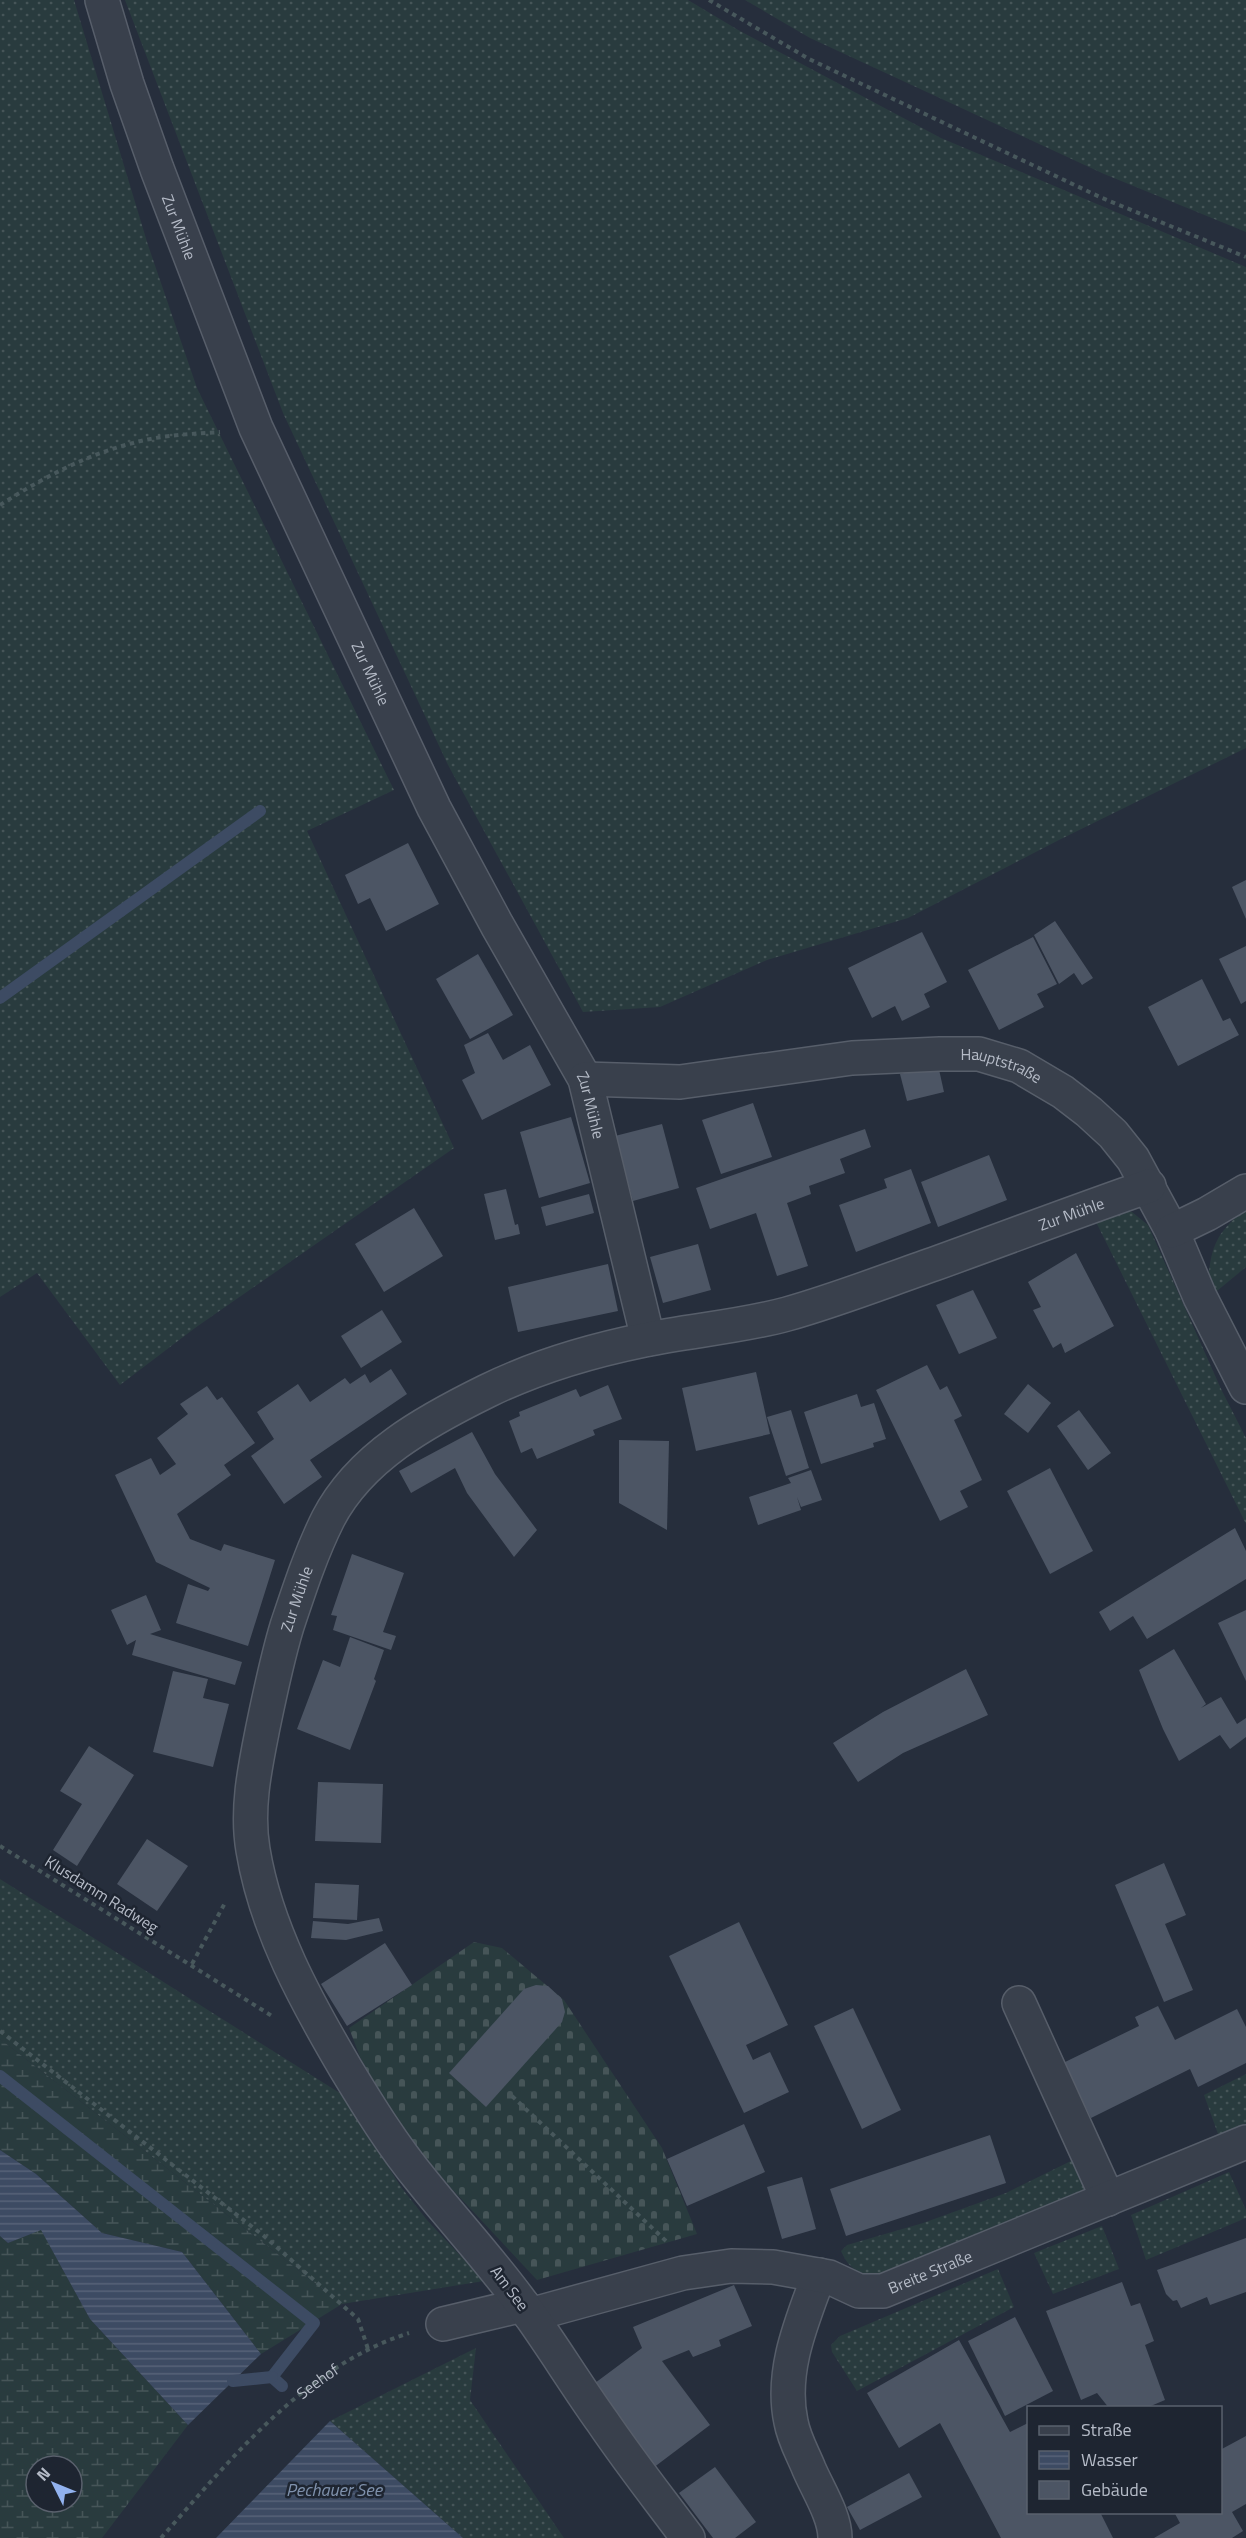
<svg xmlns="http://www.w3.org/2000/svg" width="1246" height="2538" font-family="'Titillium Web',sans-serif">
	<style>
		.grass { fill: url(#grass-dots) }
		.wetland { fill: url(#wetland-marsh); fill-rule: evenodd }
		.cemetery { fill: url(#cemetery-stones) }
		.water { fill: url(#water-rules) }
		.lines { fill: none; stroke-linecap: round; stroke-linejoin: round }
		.stream { stroke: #3d4b63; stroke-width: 12 }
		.building { fill: #4c5564 }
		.minor-casing { stroke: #575e6a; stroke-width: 36 }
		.path { stroke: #48585c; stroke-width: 4; stroke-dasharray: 4.5 4.5; stroke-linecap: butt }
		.minor { stroke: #39404c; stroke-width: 33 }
		.labels { text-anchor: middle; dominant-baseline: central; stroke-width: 5; stroke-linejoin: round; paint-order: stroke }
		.street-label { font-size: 16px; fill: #b5bbc7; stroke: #1e2531 }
		.water-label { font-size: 18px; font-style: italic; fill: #7f91ac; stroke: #1e2531 }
	</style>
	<defs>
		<pattern id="grass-dots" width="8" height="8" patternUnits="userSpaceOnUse" patternTransform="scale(1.5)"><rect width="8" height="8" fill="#293b3e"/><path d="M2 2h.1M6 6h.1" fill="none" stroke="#465558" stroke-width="1.8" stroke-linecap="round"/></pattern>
		<pattern id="wetland-marsh" width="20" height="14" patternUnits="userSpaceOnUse" patternTransform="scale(1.5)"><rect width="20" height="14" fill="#293b3e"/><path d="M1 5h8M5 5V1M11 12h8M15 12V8" fill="none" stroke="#465558"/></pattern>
		<pattern id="cemetery-stones" width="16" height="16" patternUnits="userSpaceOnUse" patternTransform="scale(1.5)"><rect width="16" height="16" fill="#293b3e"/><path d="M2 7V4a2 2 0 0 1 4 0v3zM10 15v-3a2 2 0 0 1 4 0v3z" fill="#465558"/></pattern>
		<pattern id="water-rules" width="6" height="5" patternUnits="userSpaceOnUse" patternTransform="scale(1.5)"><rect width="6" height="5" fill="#3d4b63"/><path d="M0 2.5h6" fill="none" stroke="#576378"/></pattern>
	</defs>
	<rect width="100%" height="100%" fill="#262e3c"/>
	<g class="grass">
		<path d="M0 0H74L148 245 197 388 394 790 307 831 454 1148 195 1328 120 1385 37 1273 0 1297Z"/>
		<path d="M125 0H688L740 31 941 138 1246 267V748L1059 840 908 918 767 960 660 1007 583 1012 448 765 283 413Z"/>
		<path d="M745 0H1246V232L1104 174 810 38Z"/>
		<path d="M1246 1209V1267L1217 1291 1208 1281C1211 1245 1217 1232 1246 1209Z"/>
		<path d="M1121 1210 1132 1212 1148 1225 1222 1391 1246 1438V1524L1096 1222Z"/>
		<path d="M0 1879 343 2095 401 2187 427 2220 484 2281 342 2304 0 2039Z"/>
		<path d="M1246 2074V2124L1223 2135 1218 2134 1204 2095Z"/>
		<path d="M1081 2156 1095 2189 887 2275C864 2275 851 2274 841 2251L847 2245 923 2223 1006 2193Z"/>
		<path d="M1229 2172 1246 2210V2218L1146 2260 1131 2215Z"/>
		<path d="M1102 2226 1119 2269 1053 2294 1034 2253Z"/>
		<path d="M998 2269 1014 2307 857 2391 832 2352 831 2345 840 2336Z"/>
		<path d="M476 2348 470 2400 564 2538H463L330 2421Z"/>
	</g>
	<g class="wetland">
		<path d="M0 2039 342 2304 261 2354 182 2252 102 2233 36 2174 0 2150Z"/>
		<path d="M41 2229 90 2319 188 2425 102 2538H0V2236L8 2243ZM36 2466H72V2502H36Z"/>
	</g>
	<path class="cemetery" d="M474 1942 502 1948 564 2000 662 2148 697 2234 537 2280 451 2188 396 2122 360 2057 349 2028Z"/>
	<g class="water">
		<path d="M0 2150 36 2174 102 2233 182 2252 261 2354 188 2425 90 2319 41 2230 8 2243 0 2236Z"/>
		<path d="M330 2421 463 2538H216Z"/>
	</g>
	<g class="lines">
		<g class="stream">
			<path d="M0 998 260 811"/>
			<path d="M0 2076 314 2323 272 2377 282 2386"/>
			<path d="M233 2381 272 2377"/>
		</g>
	</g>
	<g class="building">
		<path d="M408 843 439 904 386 931 370 898 358 904 345 875Z"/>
		<path d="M1246 880V919L1232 887Z"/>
		<path d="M1055 921 1093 978 1082 985 1074 973 1059 984 1034 935Z"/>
		<path d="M922 932 947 982 924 994 930 1007 902 1021 895 1006 872 1018 848 968Z"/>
		<path d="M1033 937 1057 984 1037 994 1044 1007 999 1030 968 970Z"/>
		<path d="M1246 946V1001L1241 1004 1219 959Z"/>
		<path d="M478 954 513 1015 470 1039 436 979Z"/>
		<path d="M1202 979 1223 1021 1230 1018 1239 1035 1178 1066 1148 1007Z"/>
		<path d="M488 1033 503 1060 530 1045 551 1085 482 1120 462 1080 475 1073 464 1045Z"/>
		<path d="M938 1065 944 1092 907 1101 900 1074Z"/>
		<path d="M753 1103 772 1157 721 1174 702 1120Z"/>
		<path d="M571 1117 590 1183 539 1198 520 1132Z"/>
		<path d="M662 1124 679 1188 633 1201 615 1136Z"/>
		<path d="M865 1129 871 1147 840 1159 845 1173 809 1186 811 1194 787 1203 808 1266 777 1276 756 1213 710 1229 696 1188Z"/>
		<path d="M989 1155 1007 1200 938 1227 921 1182Z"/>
		<path d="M911 1169 931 1223 856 1252 839 1205 887 1188 884 1179Z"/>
		<path d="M506 1189 515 1225 518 1224 520 1234 495 1240 484 1194Z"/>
		<path d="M589 1194 594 1213 546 1226 541 1207Z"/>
		<path d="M414 1208 443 1256 384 1292 355 1244Z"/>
		<path d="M698 1244 711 1290 663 1303 650 1257Z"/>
		<path d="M1076 1253 1114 1326 1065 1353 1061 1343 1053 1348 1033 1310 1041 1307 1028 1282Z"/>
		<path d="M608 1264 618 1311 518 1332 508 1287Z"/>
		<path d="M973 1290 997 1338 959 1354 936 1305Z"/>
		<path d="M382 1310 402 1342 361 1368 341 1336Z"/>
		<path d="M927 1365 940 1390 947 1386 962 1416 954 1420 982 1480 960 1491 968 1507 940 1521 876 1390Z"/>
		<path d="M391 1369 407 1394 310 1460 322 1477 284 1504 251 1456 274 1439 257 1412 298 1384 310 1402 345 1378 350 1384 365 1374 370 1383Z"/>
		<path d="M756 1372 770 1434 696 1451 682 1388Z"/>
		<path d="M1028 1384 1051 1403 1028 1433 1004 1414Z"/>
		<path d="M608 1385 622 1419 593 1430 595 1435 537 1459 532 1448 521 1453 509 1421 520 1416 519 1412 576 1389 580 1397Z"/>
		<path d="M207 1386 217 1400 222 1397 255 1443 224 1465 231 1475 177 1514 190 1539 221 1551 224 1544 275 1560 248 1646 176 1623 188 1584 208 1591 210 1588 156 1562 115 1475 151 1458 160 1475 176 1464 157 1438 188 1414 180 1404Z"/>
		<path d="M857 1394 861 1407 874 1403 886 1439 873 1443 874 1447 821 1464 804 1412Z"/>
		<path d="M791 1410 809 1468 786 1476 767 1417Z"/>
		<path d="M1079 1410 1111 1453 1088 1470 1057 1426Z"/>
		<path d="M472 1432 495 1474 537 1530 514 1557 467 1493 455 1468 411 1493 399 1471Z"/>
		<path d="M619 1440 669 1441 667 1530 619 1503Z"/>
		<path d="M1050 1468 1093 1551 1050 1574 1007 1491Z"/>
		<path d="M811 1470 822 1500 801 1507 797 1497 801 1510 758 1525 749 1497 791 1483 788 1478Z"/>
		<path d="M1235 1528 1246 1551V1579L1147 1639 1133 1616 1110 1631 1099 1612Z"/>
		<path d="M352 1554 404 1573 383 1632 396 1636 391 1650 333 1630 337 1616 331 1615Z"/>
		<path d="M146 1595 161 1630 150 1634 242 1662 235 1685 132 1655 136 1640 127 1645 111 1610Z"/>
		<path d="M1246 1610V1681L1218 1623Z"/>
		<path d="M350 1637 384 1650 374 1679 376 1681 350 1750 297 1729 323 1660 340 1667Z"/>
		<path d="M1174 1649 1206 1704 1201 1708 1221 1697 1237 1724 1246 1718V1737L1230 1749 1220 1735 1179 1761 1163 1729 1139 1670Z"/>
		<path d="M966 1669 988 1715 903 1753 858 1782 833 1743 883 1712Z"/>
		<path d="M173 1671 208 1679 203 1698 229 1704 213 1767 153 1752Z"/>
		<path d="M89 1746 134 1775 77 1866 53 1850 82 1804 60 1791Z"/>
		<path d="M318 1782 383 1784 381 1843 315 1841Z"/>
		<path d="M147 1839 188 1866 157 1911 117 1884Z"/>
		<path d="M1164 1863 1186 1915 1165 1924 1193 1990 1164 2002 1115 1885Z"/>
		<path d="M315 1883 359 1885 357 1920 313 1918Z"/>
		<path d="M379 1918 383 1931 346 1940 311 1938 313 1921 348 1924Z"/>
		<path d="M739 1922 788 2025 746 2045 753 2060 770 2052 789 2092 744 2113 669 1956Z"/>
		<path d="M385 1943 412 1985 347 2026 321 1984Z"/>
		<path d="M536 1985 548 1986 562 1999 565 2012 562 2022 486 2107 449 2073 524 1989Z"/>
		<path d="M1158 2006 1175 2040 1237 2009 1246 2027V2063L1198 2087 1190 2069 1091 2118 1063 2063 1139 2026 1135 2017Z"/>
		<path d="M853 2008 901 2110 862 2129 814 2026Z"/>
		<path d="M744 2124 765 2172 687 2206 667 2159Z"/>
		<path d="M990 2135 1006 2183 846 2236 830 2189Z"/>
		<path d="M802 2177 816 2229 782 2239 767 2187Z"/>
		<path d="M1246 2238V2292L1210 2305 1207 2297 1181 2308 1177 2300 1173 2301 1166 2294 1157 2270Z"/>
		<path d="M1122 2282 1131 2306 1140 2303 1154 2341 1145 2345 1165 2400 1146 2408H1109L1097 2393 1081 2400 1046 2311Z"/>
		<path d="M734 2285 752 2326 719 2340 721 2346 693 2357 689 2350 662 2361 710 2425 653 2468 591 2386 642 2348 633 2327Z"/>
		<path d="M1015 2317 1053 2391 1005 2416 968 2341Z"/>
		<path d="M959 2340 1010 2432 1028 2423V2512H1100L1113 2538H1001L940 2423 899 2448 867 2393Z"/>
		<path d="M1246 2436V2504L1232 2512 1243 2531 1232 2538H1154L1180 2523 1174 2512H1220V2450Z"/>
		<path d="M715 2467 756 2522 735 2538H713L679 2493Z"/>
		<path d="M909 2473 922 2497 860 2530 847 2507Z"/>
	</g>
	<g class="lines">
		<g class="minor-casing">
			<g id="minor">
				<path id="s2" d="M102 0 127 84 157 169 256 428 434 808 497 925 585 1079 648 1339"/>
				<path id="s3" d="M585 1079 680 1082 852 1058 940 1054H979L1019 1066 1063 1092 1089 1112 1113 1134 1133 1159 1172 1231 1200 1297 1246 1387"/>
				<path d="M1172 1231 1207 1214 1246 1191"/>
				<path d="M1019 2003 1108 2199"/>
				<path d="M819 2275C802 2321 780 2371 791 2422 794 2439 803 2454 809 2469 818 2490 835 2516 835 2538"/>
				<path id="s4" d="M530 2315 683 2273 731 2266 773 2267 829 2277 859 2291H883L1246 2142"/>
				<path d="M443 2324 523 2305"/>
				<path id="s5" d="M688 2538C659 2499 629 2461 602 2421 574 2382 549 2340 520 2301 489 2259 454 2221 422 2181 393 2146 369 2107 346 2069 306 2001 266 1929 253 1850 246 1809 255 1767 263 1727 270 1693 277 1659 287 1626 299 1590 311 1553 328 1519 360 1457 426 1421 487 1391 536 1367 590 1351 644 1340 692 1330 740 1327 787 1314 837 1300 885 1281 934 1264 1006 1238 1077 1211 1149 1186"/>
			</g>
		</g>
		<g class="path">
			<path d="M709 0 809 59 1102 198 1246 257"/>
			<path d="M0 505C41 479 85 455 133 443 161 435 191 434 220 432"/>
			<path d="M0 1846 272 2016"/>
			<path d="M192 1964 226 1901"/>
			<path d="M0 2031 264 2236 358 2319 368 2349"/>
			<path d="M512 2096 666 2241"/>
			<path id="s1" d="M161 2538C231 2459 305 2366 409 2333"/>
		</g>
		<use href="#minor" class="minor"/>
	</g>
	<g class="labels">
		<g class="street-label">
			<text stroke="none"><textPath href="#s2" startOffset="240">Zur Mühle</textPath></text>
			<text stroke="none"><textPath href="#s2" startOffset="726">Zur Mühle</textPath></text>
			<text stroke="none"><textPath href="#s3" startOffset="420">Hauptstraße</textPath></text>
			<text stroke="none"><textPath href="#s2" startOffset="1212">Zur Mühle</textPath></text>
			<text stroke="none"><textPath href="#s5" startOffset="1983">Zur Mühle</textPath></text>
			<text stroke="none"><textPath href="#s5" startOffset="1077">Zur Mühle</textPath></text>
			<text transform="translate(102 1894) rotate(32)">Klusdamm Radweg</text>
			<text stroke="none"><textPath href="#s4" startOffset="414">Breite Straße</textPath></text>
			<text transform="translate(510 2288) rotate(53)">Am See</text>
			<text stroke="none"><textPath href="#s1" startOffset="222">Seehof</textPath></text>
		</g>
		<g class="water-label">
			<text x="334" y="2489">Pechauer See</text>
		</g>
	</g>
	<rect x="1027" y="2406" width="195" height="108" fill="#1e2531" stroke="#5a616d" stroke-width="1.5"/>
	<rect x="1039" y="2426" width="30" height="9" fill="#39404c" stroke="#5a616d" stroke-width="1.5"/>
	<text x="1081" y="2436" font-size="18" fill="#b5bbc7">Straße</text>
	<rect x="1039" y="2451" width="30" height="18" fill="url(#water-rules)" stroke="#5a616d" stroke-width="1.5"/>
	<text x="1081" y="2466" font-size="18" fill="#b5bbc7">Wasser</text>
	<rect x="1039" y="2481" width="30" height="18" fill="#4c5564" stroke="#5a616d" stroke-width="1.5"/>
	<text x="1081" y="2496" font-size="18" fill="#b5bbc7">Gebäude</text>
	<g transform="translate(54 2484) rotate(313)"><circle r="28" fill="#1e2531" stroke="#5a616d" stroke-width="1.5"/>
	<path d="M0-4.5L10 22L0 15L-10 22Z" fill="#92b2ef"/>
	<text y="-9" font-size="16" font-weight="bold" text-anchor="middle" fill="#b5bbc7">N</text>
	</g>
</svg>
